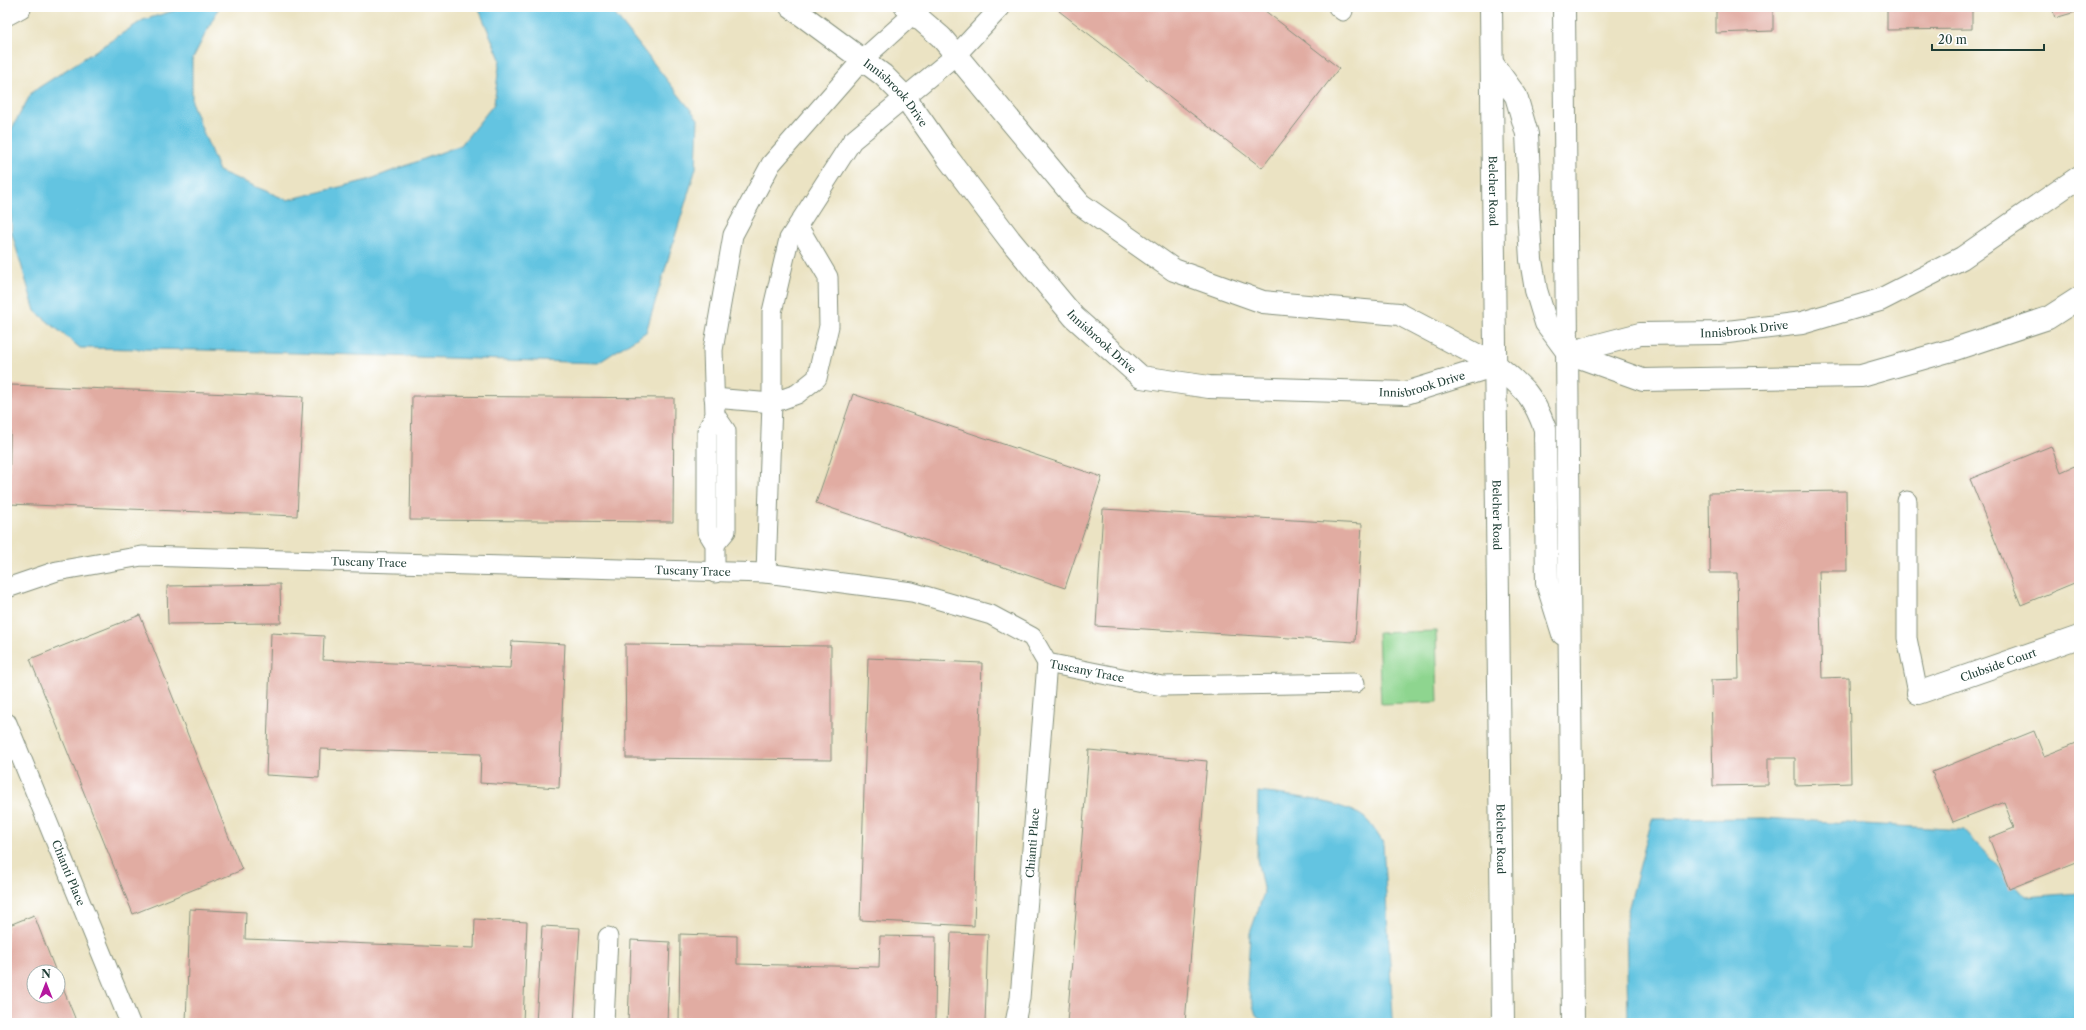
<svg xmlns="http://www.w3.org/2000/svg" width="2086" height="1030" font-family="'Libre Caslon Text',serif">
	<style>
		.green { fill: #8ed58f; stroke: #568962 }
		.water { fill: #63c4e1; stroke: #41808a }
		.building { fill: #e1aca2 }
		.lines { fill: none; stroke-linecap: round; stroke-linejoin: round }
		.lane-casing { stroke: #85907c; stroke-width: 21 }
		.street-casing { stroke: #85907c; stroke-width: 24 }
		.secondary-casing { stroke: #85907c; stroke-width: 24 }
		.lane { stroke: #fff; stroke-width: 19 }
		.street { stroke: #fff; stroke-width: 22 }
		.secondary { stroke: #fff; stroke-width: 22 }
		.labels { text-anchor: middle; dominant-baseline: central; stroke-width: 3.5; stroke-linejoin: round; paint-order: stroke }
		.street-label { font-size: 11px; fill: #1f3d34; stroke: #fff }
	</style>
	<rect width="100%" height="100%" fill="#fff"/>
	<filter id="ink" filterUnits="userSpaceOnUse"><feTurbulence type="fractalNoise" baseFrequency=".025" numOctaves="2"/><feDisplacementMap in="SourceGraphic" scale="8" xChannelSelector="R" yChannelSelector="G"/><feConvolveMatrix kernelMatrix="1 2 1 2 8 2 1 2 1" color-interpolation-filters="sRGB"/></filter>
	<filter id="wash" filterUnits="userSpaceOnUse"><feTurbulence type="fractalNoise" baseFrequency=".012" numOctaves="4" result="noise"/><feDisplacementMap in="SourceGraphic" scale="16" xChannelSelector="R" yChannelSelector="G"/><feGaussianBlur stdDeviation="0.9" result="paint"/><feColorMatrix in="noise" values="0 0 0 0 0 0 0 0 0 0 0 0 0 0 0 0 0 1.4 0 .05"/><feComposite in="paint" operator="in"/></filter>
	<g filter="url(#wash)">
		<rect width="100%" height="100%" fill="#ebe3c3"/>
		<path class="green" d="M1436 631 1438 702 1381 704 1378 633Z"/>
		<g class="water">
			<path d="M186 7H219L192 60V104L219 171 287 200 368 180 461 145 494 104 500 59 478 7H609L698 119 696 168 646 332 598 363 203 350 80 348 35 311 12 234 7 137 32 92 143 20Z"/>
			<path d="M1258 792C1291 796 1329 799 1359 814 1370 820 1376 833 1383 842L1393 1017 1391 1023H1265L1256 1015 1247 986 1250 933 1264 893 1257 859Z"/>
			<path d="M1764 818 1964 830 2026 897 2079 893V1023H1628L1626 918 1652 819Z"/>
		</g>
		<g id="blocks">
			<g class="building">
				<path d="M1062 7H1260L1339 68 1262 168 1059 11Z"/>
				<path d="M1716 7H1773V31L1716 33Z"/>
				<path d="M1887 7H1972V29L1887 30Z"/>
				<path d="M2052 7H2079V11L2055 18Z"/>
				<path d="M11 385 303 397 297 516 9 504Z"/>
				<path d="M853 394 1102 477 1065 588 816 503Z"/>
				<path d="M412 396 674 398 673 522 410 520Z"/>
				<path d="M2051 446 2061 472 2079 464V581L2021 605 1970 479Z"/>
				<path d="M1846 491 1847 571H1819L1822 678 1849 677 1851 783 1795 785V758H1768V785L1713 786 1711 680 1739 679 1737 573H1710L1709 493Z"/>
				<path d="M1103 509 1362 524 1355 642 1096 626Z"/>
				<path d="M280 584 281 623 168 624 167 586Z"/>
				<path d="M140 615 242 870 133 914 30 659Z"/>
				<path d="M271 633 324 636 323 660 510 668 512 641 565 644 559 788 480 783 481 754 320 749 319 778 266 775Z"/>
				<path d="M625 644 831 646V760L626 758Z"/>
				<path d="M868 658 982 663 974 926 860 920Z"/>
				<path d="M2034 731 2044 756 2079 742V831L2075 833 2079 843V861L2009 889 1989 838 2014 828 2004 802 1953 822 1932 772Z"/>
				<path d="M1089 750 1207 761 1185 1023H1067Z"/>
				<path d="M190 909 246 912 245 939 474 948 475 919 527 922 523 1023H186Z"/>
				<path d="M34 915 56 972H34V996H58V976L77 1023H7V926Z"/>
				<path d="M542 926 580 928 574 1023H536Z"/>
				<path d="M951 933 988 934 985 1023H947Z"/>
				<path d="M680 934 737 936V964L879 967 880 936 936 937 935 1023H679Z"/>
				<path d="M631 940 670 942 667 1023H628Z"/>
			</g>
		</g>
	</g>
	<g filter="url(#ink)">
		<use href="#blocks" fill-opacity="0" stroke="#85907c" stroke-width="1"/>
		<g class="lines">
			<g class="lane-casing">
				<g id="lane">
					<path d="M1338 7 1343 11"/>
					<path d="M714 398 772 403 797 394 817 378 829 326 828 277 798 226"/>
					<path d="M715 415 726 431V531L715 544"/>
					<path d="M1907 501V638L1918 693"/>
					<path d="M715 573V544L707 531V431L715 415 713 350 733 235 771 164 862 60 921 7"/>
					<path d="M766 573 772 403V312L789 239 852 141 956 55 1001 7"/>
					<path id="s1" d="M7 588 57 571 142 556 766 573 912 592 991 615 1032 637 1047 663 1162 686 1355 683"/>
					<path id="s2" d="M7 723 130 1023"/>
					<path d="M604 1023 608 937"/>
					<path id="s3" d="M1015 1023 1020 998 1047 663"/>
				</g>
			</g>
			<g class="street-casing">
				<g id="street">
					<path id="s4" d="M791 7 883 75 905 97 947 157 1010 240 1074 317 1141 377 1209 387 1406 393 1496 365"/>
					<path d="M906 7 941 37 1080 204 1174 270 1263 302 1399 314 1496 365"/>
					<path d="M7 14 20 7"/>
					<path id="s5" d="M1918 693 2079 637"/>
				</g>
			</g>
			<g class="secondary-casing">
				<g id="secondary">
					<path id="s6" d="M1491 7 1503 1023"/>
					<path d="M1564 7 1573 1023"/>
					<path d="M1492 63 1516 96 1527 134 1529 175 1528 208 1531 260 1536 290 1546 323 1568 353"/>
					<path id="s7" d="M1568 353 1640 334 1719 333 1802 323 1880 300 1962 258 2079 177"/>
					<path d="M1568 353 1643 380 1861 376 1952 350 2048 318 2079 298"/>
					<path d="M1496 365C1523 387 1533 395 1545 429L1547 583 1563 634"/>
				</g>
			</g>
			<use href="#lane" class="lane"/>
			<use href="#street" class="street"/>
			<use href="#secondary" class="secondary"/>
		</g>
	</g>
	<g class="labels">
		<g class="street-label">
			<text stroke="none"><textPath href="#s4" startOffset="136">Innisbrook Drive</textPath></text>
			<text stroke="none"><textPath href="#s6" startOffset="184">Belcher Road</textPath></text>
			<text stroke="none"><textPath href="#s7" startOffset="179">Innisbrook Drive</textPath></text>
			<text stroke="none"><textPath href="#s4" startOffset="460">Innisbrook Drive</textPath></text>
			<text stroke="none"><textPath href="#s4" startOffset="796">Innisbrook Drive</textPath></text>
			<text stroke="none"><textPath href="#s6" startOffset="508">Belcher Road</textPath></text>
			<text stroke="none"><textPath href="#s1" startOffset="366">Tuscany Trace</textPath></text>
			<text stroke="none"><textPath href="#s1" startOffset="690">Tuscany Trace</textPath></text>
			<text stroke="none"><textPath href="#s5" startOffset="85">Clubside Court</textPath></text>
			<text stroke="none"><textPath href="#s1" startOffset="1110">Tuscany Trace</textPath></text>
			<text stroke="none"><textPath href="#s6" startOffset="832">Belcher Road</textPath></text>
			<text stroke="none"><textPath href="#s3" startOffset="181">Chianti Place</textPath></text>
			<text stroke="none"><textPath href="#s2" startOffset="162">Chianti Place</textPath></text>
		</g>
	</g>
	<rect width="2086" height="1030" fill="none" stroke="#fff" stroke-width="24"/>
	<g transform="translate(46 984)"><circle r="19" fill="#ffffff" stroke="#a5b1ae"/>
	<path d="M0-3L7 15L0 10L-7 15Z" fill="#b5179e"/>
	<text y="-6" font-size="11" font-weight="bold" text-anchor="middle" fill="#1f3d34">N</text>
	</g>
	<path d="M1932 44v6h112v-6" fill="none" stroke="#1f3d34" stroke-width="2"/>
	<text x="1938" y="44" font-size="12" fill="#1f3d34" stroke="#ffffff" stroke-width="3" paint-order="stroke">20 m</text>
</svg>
